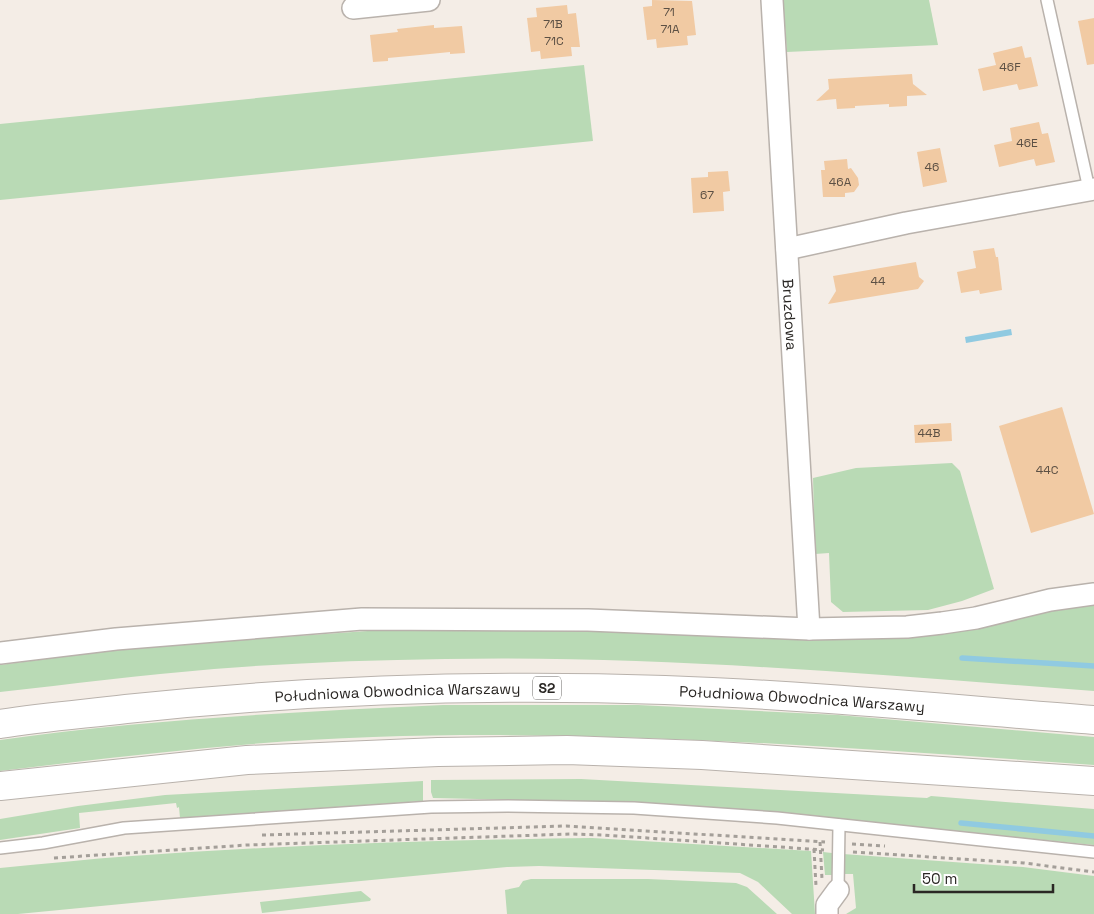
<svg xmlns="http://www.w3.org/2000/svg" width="1094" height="914" font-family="'Space Grotesk',sans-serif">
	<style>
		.green { fill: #b9dab5 }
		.water { fill: #90cae1 }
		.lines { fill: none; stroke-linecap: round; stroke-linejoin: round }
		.stream { stroke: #90cae1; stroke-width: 5.5 }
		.building { fill: #f1caa3 }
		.lane-casing { stroke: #b9b2ac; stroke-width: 14 }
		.street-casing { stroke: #b9b2ac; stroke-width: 24 }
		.highway-casing { stroke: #b9b2ac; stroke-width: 30 }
		.path { stroke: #a49f99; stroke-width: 3; stroke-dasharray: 4 4; stroke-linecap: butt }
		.lane { stroke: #fff; stroke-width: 11 }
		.street { stroke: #fff; stroke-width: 21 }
		.highway { stroke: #fff; stroke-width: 28 }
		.labels { text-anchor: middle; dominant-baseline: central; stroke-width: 4; stroke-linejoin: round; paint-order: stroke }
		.number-label { font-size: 12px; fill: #5c5044 }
		.shield { fill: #fff; stroke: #6a6866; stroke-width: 1 }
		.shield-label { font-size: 14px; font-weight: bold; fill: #2a2724 }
		.street-label { font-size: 15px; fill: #2a2724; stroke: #fff }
	</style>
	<rect width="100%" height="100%" fill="#f4ede6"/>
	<g class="green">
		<path d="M783 0H929L938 45 787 52Z"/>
		<path d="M584 65 593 141 0 200V124Z"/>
		<path d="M952 463 960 471 994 589 962 601 928 610 843 612 831 602 829 553 815 554 813 478 856 468Z"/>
		<path d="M1094 603V691C879 675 661 655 445 659 368 660 290 663 214 669 142 675 71 684 0 692V665L107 651 183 644 410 628 682 630 1031 612Z"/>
		<path d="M443 705H638L838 715 1094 737V765C854 748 614 729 373 737 248 741 124 756 0 771V740C147 719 295 712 443 705Z"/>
		<path d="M581 779 927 798 931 796 1094 809V845L733 809 601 802 433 798 431 792V780Z"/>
		<path d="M423 781V801L180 818 179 807 177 808 176 803 79 813 80 828 0 840V819L78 806 165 795Z"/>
		<path d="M592 838 811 851 815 914H792L758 882 740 873 539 866 507 867 18 914H0V868C44 864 88 859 132 856 285 845 439 840 592 838Z"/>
		<path d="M823 852 832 853V875H825Z"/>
		<path d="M843 854 1023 867 1094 876V914H846L856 908 853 874H843Z"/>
		<path d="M531 879H648L736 883 747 887 777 914H507L505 890 519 887 523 881Z"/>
		<path d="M361 891 371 899 370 901 262 913 260 902Z"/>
	</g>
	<path class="water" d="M1011 329 1012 335 966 343 965 337Z"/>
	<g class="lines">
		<g class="stream">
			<path d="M962 658 1094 666"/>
			<path d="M961 823 1094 836"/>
		</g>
	</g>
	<g class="building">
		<path d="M652 0 692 1 696 35 687 36 688 45 657 48 656 39 647 40 643 7 652 6Z"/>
		<path d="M567 5 568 14 576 13 580 47H571L572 56 541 59 540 51 531 52 527 18 537 17 536 8Z"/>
		<path d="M1094 18V64L1087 65 1078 21Z"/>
		<path d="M434 25V28L462 26 465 53 450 54V52L420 55 388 58V61L373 62 370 35 398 32 397 29Z"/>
		<path d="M1022 46 1025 58 1031 57 1038 86 1019 90 1017 84 983 91 978 69 996 65 993 53Z"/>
		<path d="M912 74 913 84 927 95 907 96V106L889 107V104L855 106V108L837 109 836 99 816 101 829 89 828 79Z"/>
		<path d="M1039 122 1042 134 1048 133 1055 162 1036 166 1034 159 999 167 994 145 1012 141 1010 128Z"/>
		<path d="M940 148 947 182 923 187 917 152Z"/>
		<path d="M847 159 848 169 851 168 858 178 859 185 854 192 845 193V197H823L821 170H825L824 161Z"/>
		<path d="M728 171 730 191 723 192 724 211 693 213 691 178 708 177V172Z"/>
		<path d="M994 248 996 257H998L1002 290 980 294 979 290 961 293 957 272 976 268 973 251Z"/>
		<path d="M916 262 919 277 924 281 918 289 828 304 836 291 833 276Z"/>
		<path d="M1062 407 1094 514 1031 533 999 426Z"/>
		<path d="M951 423 952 441 915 443 914 425Z"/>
	</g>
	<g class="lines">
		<g class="lane-casing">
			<g id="lane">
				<path d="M1047 0 1089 189"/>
				<path d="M0 848 43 843 124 828 431 807 508 806 634 808 777 818 1094 852"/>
				<path d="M838 890 839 825"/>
			</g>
		</g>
		<g class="street-casing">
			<g id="street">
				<path id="s1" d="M772 0 809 629"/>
				<path d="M353 8 429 0"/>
				<path d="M787 249 906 223 1094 189"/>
				<path d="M0 653 116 639 362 619 588 620 809 629 907 627 942 623 976 618 1050 600 1094 594"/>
				<path d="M827 914V905L838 890"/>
			</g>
		</g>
		<g class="highway-casing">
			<g id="highway">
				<path id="s2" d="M0 724C42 717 84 714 126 709 305 690 485 684 665 690 808 695 951 709 1094 720"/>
				<path d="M0 786 247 760 438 752 567 750 702 755 1094 781"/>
			</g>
		</g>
		<g class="path">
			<path d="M262 835 566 826 825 842"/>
			<path d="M820 842 822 879"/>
			<path d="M852 844 885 846"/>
			<path d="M814 849 816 886"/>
			<path d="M853 852 1024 863 1094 872"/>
			<path d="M54 858 247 845 571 834 603 835 824 850"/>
		</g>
		<use href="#lane" class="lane"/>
		<use href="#street" class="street"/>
		<use href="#highway" class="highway"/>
	</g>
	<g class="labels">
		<g class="number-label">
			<text x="669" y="12">71</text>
			<text x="553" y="24">71B</text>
			<text x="670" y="29">71A</text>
			<text x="554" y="41">71C</text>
			<text x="1010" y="67">46F</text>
			<text x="1027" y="143">46E</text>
			<text x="932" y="167">46</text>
			<text x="840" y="182">46A</text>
			<text x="707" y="195">67</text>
			<text x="878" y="281">44</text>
			<text x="929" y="433">44B</text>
			<text x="1047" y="470">44C</text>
		</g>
		<rect class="shield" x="533" y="676.5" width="28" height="23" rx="4"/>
		<g class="shield-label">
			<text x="547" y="688">S2</text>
		</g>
		<g class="street-label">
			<text stroke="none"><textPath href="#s1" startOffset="315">Bruzdowa</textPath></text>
			<text stroke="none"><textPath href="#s2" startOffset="399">Południowa Obwodnica Warszawy</textPath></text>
			<text stroke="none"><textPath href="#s2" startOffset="804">Południowa Obwodnica Warszawy</textPath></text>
		</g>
	</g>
	<path d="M914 884v8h139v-8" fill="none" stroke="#2a2724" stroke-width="2.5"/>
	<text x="922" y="884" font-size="15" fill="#2a2724" stroke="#ffffff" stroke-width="4" paint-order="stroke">50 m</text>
</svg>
